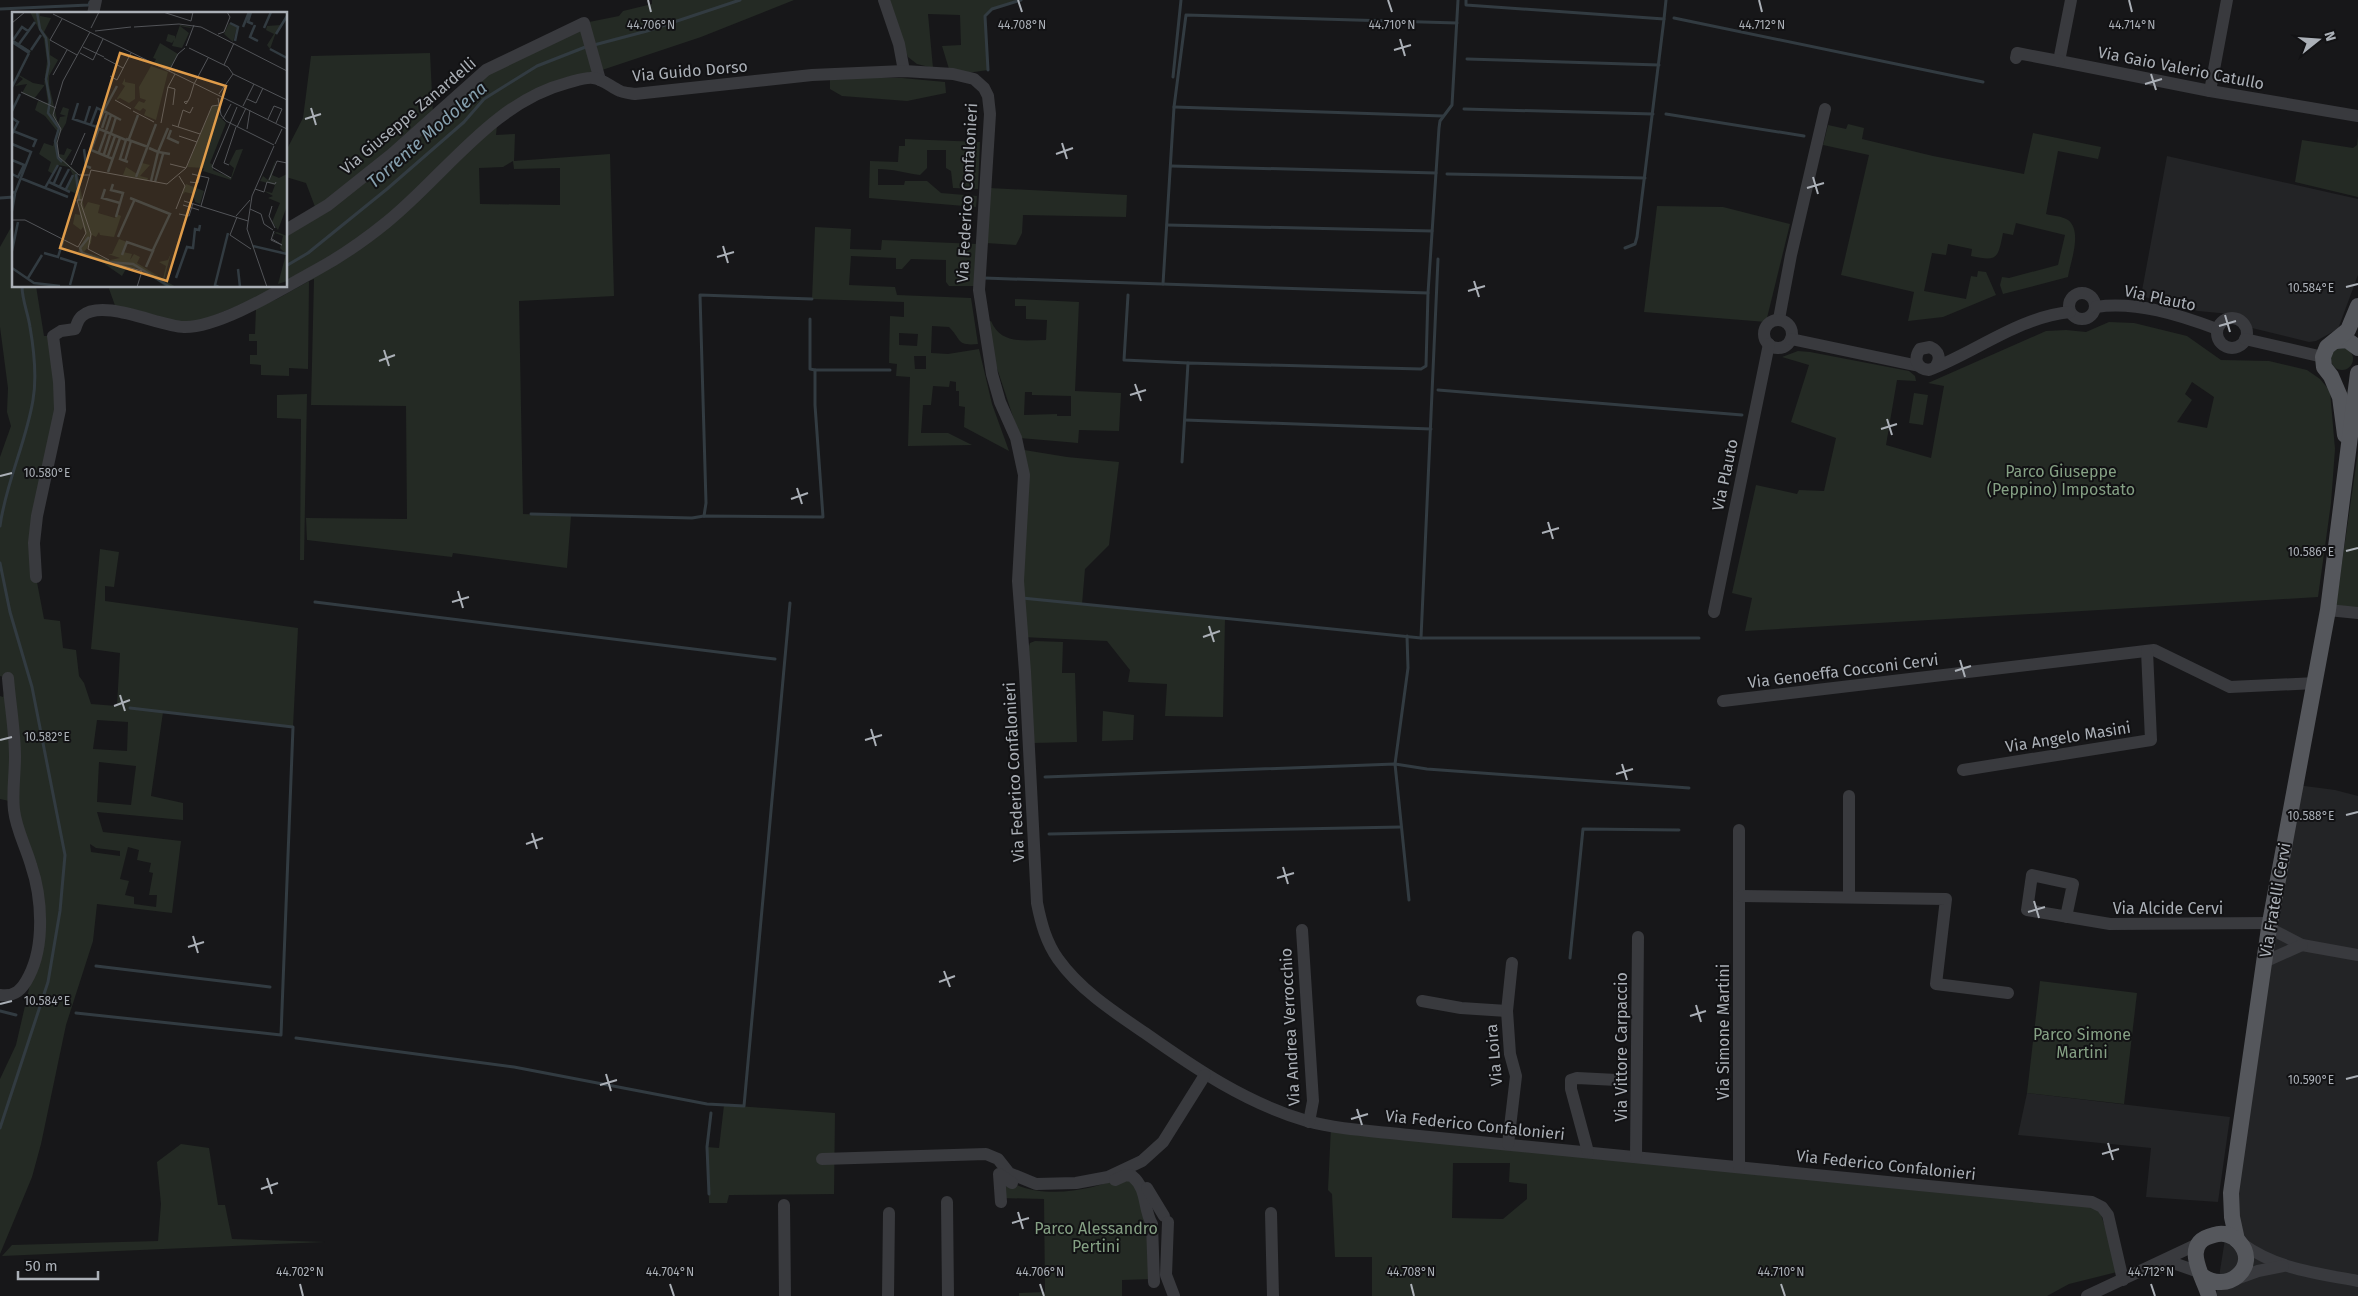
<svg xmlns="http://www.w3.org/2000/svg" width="2358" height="1296" font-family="'Fira Sans',sans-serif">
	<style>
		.built { fill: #232426 }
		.green { fill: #242a24; fill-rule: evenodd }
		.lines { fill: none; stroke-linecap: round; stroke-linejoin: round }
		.stream { stroke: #323b41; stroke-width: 3 }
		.minor { stroke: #393a3e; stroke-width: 12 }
		.major { stroke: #55575c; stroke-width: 16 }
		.ticks { fill: none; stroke: #abb0b7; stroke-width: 2 }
		.labels { text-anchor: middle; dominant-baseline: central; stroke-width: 4; stroke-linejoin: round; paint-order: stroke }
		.street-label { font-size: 16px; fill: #abb0b7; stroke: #121214 }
		.park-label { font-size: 16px; fill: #85a084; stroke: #121214 }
		.water-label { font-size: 18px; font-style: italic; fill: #86a0ae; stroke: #121214 }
		.inset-river { fill: none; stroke: #323b41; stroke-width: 2.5 }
		.inset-road { fill: none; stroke: #525458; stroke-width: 1 }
		.view { fill: #df9c4a; fill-opacity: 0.15; stroke: #df9c4a; stroke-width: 2.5 }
		.inset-edge { fill: none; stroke: #abb0b7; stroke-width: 2.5 }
		.ticks-label { font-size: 12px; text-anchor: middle; fill: #abb0b7; stroke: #121214; stroke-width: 4; stroke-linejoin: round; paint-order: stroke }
	</style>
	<rect width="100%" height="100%" fill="#171719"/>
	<g class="built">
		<path d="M2167 156 2358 199V275L2338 329 2316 341 2309 342 2252 328 2241 315 2198 311 2141 296Z"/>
		<path d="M2297 785 2335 790 2358 796V1296H2216Z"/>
		<path d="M2027 1093 2230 1117 2218 1202 2146 1197 2151 1148 2018 1135Z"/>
	</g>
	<g class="green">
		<path d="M652 0H794L701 37 560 84 497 125 496 135 515 134 514 161 610 154 614 296 519 301 523 514 571 516 567 568 453 553 452 557 307 540 306 518 407 519 406 406 311 405 314 279 309 281 308 369 289 368V376L261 375V365L250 364V355H257V341H249V334H255L256 308 277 299 309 281 286 286V230L317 212 306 183 286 177V151L303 118 311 56 430 53 433 115 486 70 584 23 619 16 623 11 652 4ZM513 161 514 169 560 168V205L480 204 479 168 503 167Z"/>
		<path d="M884 0H1021L992 9 985 16 988 70 967 73 949 69 942 46 961 45 960 15 928 14 933 68 917 64 908 57Z"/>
		<path d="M830 78H902L945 82 946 93 907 101 842 96 830 89Z"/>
		<path d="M1848 124 1864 128 1862 139 1933 156 2024 174 2033 133 2101 147 2098 159 2058 151 2046 214C2053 216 2062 216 2068 220 2083 231 2070 263 2068 277L2003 294 2000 285 2002 277 2009 278 2058 265 2065 235 2016 223 2013 235 2003 233C1998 258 1998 262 1971 256L1972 249 1948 244 1946 255 1932 253 1924 291 1966 299 1971 276 1977 277 1978 271 1986 272 1996 295 1943 317 1908 321 1914 292 1841 275 1869 155 1823 145 1828 125 1846 129Z"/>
		<path d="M2358 136V197L2295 182 2302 140 2353 148 2357 145Z"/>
		<path d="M905 139 980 142 978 189 953 188 951 171 946 168V150H927V168L920 175C905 173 893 169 878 169V185H904L905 181H927L941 193 977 196 976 207 869 198 870 161 898 162 899 146H905Z"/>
		<path d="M989 188 1127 195 1126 217 1023 215 1022 233 1016 245 986 243Z"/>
		<path d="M1657 206 1723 207 1790 224 1766 322 1644 312Z"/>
		<path d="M14 222V286H36L44 336H53L59 382 40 500 36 577 44 619 60 621 63 648 76 650 79 676 84 683 91 704 117 706 120 653 91 649 100 549 119 552 114 587 105 586V601L298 628 293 727 163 712 151 796 183 803V820L97 812 103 832 181 841 172 913 97 904 93 941 66 1025 41 1144 32 1177 0 1254V1079L16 1045 37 954 39 924 14 802 0 799V696L3 697 7 678 0 676V457L11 426 7 412 8 388 0 327V247ZM97 720 128 722 127 751 93 749ZM99 762 136 766 131 805 97 802ZM90 844 96 848 120 851V856L91 852ZM128 847 139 850 137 860 151 863 149 872 153 873 149 895H157L156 907 134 904V897L125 895 129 881 120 879Z"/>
		<path d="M815 227 851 229 850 249 881 250 882 240 977 244 975 286H949L946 282V260L911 259 902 269H896V258L851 256 849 285 895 287 897 295 971 298 978 344C956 346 962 340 949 327L932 326 931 353 948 354 979 349 992 404 1009 451 964 427 965 407 959 406V391H956V382L950 381 949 387 933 386 931 405H923L921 433H948L972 445 908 446 910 377 896 376 897 364 889 363 890 316 904 317V302L812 299ZM899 333 918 334 917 346 899 345ZM914 356H926V369H915Z"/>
		<path d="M108 286H286L186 327 117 311Z"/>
		<path d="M1015 299 1079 302 1075 391 1121 393 1119 431 1079 430 1078 443 1020 438 994 359 988 322 991 321C1001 345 1024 340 1046 340L1047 320 1026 319V306H1015ZM1025 392H1032V395L1071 396V416H1057V414L1024 415Z"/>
		<path d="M2109 322 2134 323 2187 336 2221 360 2269 361 2307 370 2320 379 2330 391 2335 449 2331 503 2318 597 1745 631 1752 598 1732 593 1756 485 1797 494 1799 490 1824 491 1836 438 1791 422 1809 365 1782 357 1798 351 1810 352 1909 371 1915 376 1916 381 1897 380 1886 445 1931 458 1944 386 1928 383 2046 331 2066 330 2086 332ZM2192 382 2214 397 2207 428 2177 422 2192 400 2185 394Z"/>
		<circle cx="2342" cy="359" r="11"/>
		<path d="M1914 393 1928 395 1923 425 1909 423Z"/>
		<path d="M307 394 304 560H300L301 419 277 418V395Z"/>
		<path d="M1018 449 1067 457 1119 462 1109 545 1085 569 1082 604 1225 618 1223 717 1165 716 1167 684 1128 682 1130 670 1107 641 1022 637Z"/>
		<path d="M2358 452V613L2335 611Z"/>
		<path d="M1035 641 1063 642 1062 673H1075L1077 742 1033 743 1028 649 1030 643Z"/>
		<path d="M1103 711 1134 715 1133 740 1102 741Z"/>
		<path d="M2040 981 2137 993 2124 1104 2027 1093Z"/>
		<path d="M724 1105 835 1113 834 1194 729 1195 727 1203H709L707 1147 719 1148Z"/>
		<path d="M1331 1127 2097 1204 2121 1271 2069 1284 2047 1296H1372V1257H1335L1332 1194 1328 1190ZM1453 1163H1510L1509 1182 1527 1184V1199L1503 1219 1452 1218Z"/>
		<path d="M181 1144 209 1148 218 1205H225L232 1239 325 1242 2 1256 12 1245 158 1241 161 1204 157 1162Z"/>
		<path d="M1000 1175C1033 1202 1089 1192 1125 1176L1144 1196 1152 1279 1122 1280V1296H1019V1293L1045 1292 1044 1199 1001 1198Z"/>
	</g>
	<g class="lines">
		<g class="stream">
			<path d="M1466 0V5L1664 19 1637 237 1635 244 1625 248"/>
			<path d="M0 9 89 5 90 2"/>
			<path d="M1674 18 1983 82"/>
			<path d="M1664 19 1666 0"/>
			<path d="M594 45 647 31 740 0"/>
			<path d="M1467 59 1659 65"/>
			<path d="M988 70 985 16 992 9 1021 0"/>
			<path d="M1173 77 1181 0"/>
			<path d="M1174 107 1443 116"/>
			<path d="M1464 109 1653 114"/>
			<path d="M1666 114 1804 136"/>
			<path d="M1171 166 1436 173"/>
			<path d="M1447 174 1645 178"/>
			<path d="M0 198 14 197"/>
			<path d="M1167 225 1432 231"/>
			<path d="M286 266 308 253 387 189 464 122 484 99 537 66 588 46"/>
			<path d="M984 278 1428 293"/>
			<path d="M1163 284 1174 107 1186 15 1457 23"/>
			<path d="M1128 295 1124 360 1188 363"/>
			<path d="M810 319V369L815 370"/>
			<path d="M1438 390 1742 415"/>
			<path d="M1185 420 1431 429"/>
			<path d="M1182 462 1188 363 1421 369 1426 366 1428 293 1439 128 1440 121 1452 105 1458 0"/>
			<path d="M531 514 692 518 704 516 823 517 815 405V370H890"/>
			<path d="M704 516 706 503 700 295 812 299"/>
			<path d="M0 526C6 482 26 443 33 400 37 377 34 350 30 327 28 313 22 300 22 286"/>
			<path d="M0 563 10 612 32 687 65 855 60 911 48 982 0 1128"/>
			<path d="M1022 598 1421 638H1699"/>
			<path d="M315 602 775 659"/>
			<path d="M1407 636 1408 668 1395 764 1427 769 1689 788"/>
			<path d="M1421 638 1438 259"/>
			<path d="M1045 777 1395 764 1409 900"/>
			<path d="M1049 834 1401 827"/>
			<path d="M1570 958 1583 829 1679 830"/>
			<path d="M96 966 270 987"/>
			<path d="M0 1011 16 1015"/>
			<path d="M76 1013 281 1035 293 727 130 708"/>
			<path d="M296 1038 514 1067 707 1104 744 1106 790 603"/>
			<path d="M709 1194 707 1147 711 1113"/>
		</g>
		<g class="minor">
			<path d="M884 0 899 44 904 71"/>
			<path d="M2071 0 2059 61 2210 91 2358 116"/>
			<path d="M93 14 96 0"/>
			<path d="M2016 58 2017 53 2059 61"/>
			<path d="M2210 91 2227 0"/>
			<path d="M286 230 328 205 392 154 486 70 584 23 600 80"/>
			<circle cx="2082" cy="306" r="13"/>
			<path d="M2096 307C2136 301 2180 315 2217 329"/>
			<circle cx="2232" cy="333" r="15"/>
			<path d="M1779 319 1791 255 1825 109"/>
			<circle cx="1778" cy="334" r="14"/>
			<path d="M1791 339 1919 366"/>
			<path d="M2245 339 2323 357"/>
			<path d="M1936 366C1941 358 1939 351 1930 347L1920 349C1913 359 1917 369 1929 370 1976 352 2019 317 2070 312"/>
			<path d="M36 577 34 543 37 516 60 410 59 382 53 336 61 331 75 329C77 325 77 320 82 316 103 298 158 326 184 327 220 328 285 287 318 269 342 256 366 239 387 222 444 176 493 102 567 83 575 81 585 77 593 78 603 79 611 87 620 91 624 93 630 93 635 94L812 75 904 71 953 74 974 79 984 88 988 96 990 114 979 290 992 374 1000 402 1016 438 1024 475 1018 581 1025 672 1037 903C1041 923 1046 942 1058 959 1080 990 1114 1012 1145 1033 1196 1069 1246 1103 1307 1121 1340 1130 1375 1131 1409 1135L2092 1202 2102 1207 2108 1215 2123 1280"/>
			<path d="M2328 610 2358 613"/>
			<path d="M1714 612 1769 344"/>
			<path d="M1723 701 2154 650 2230 687 2316 683"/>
			<path d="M1963 770 2151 740 2147 651"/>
			<path d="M1849 796V897"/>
			<path d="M1739 830V1167"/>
			<path d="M1740 896 1946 899 1936 984 2008 993"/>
			<path d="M2066 917 2073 884 2032 875 2027 910 2110 924 2271 923"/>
			<path d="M2269 928 2302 945 2358 955"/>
			<path d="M1302 930 1313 1101 1309 1122"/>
			<path d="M2264 962 2302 945"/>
			<path d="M0 995C15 997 22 990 29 976 45 945 42 897 31 865 26 847 16 829 14 810 12 793 15 775 15 757 15 731 10 704 8 678"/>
			<path d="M1422 1001 1461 1008 1507 1011"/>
			<path d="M1508 1144 1516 1076 1510 1054 1507 1011 1512 963"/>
			<path d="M1588 1152 1571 1089V1080L1577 1078 1617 1080"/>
			<path d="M1636 1157 1638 937"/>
			<path d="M822 1159 986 1154 998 1159 1009 1173 1036 1184 1076 1183 1108 1177 1142 1161 1163 1142 1205 1075"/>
			<path d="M1115 1180 1126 1175 1132 1176C1148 1189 1143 1209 1152 1224L1154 1282"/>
			<path d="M1147 1188 1164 1216"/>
			<path d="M947 1202 948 1296"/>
			<path d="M1001 1202 999 1174 1012 1183"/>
			<path d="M784 1205 785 1296"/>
			<path d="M1271 1213 1273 1296"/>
			<path d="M1168 1222 1166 1275 1174 1296"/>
			<path d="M2241 1243C2277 1269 2315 1273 2358 1281"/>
			<path d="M2158 1268 2176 1264 2199 1272"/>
			<path d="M2236 1279 2258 1271 2283 1266"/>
			<path d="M888 1296 889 1213"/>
			<path d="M2087 1296 2202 1242"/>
		</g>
		<g class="major">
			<path d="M2336 341 2347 340 2358 348"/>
			<path d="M2345 435 2340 397 2331 376 2324 367 2323 357 2327 347 2348 330 2358 306"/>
			<path d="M2237 1240 2232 1217 2231 1193 2269 928 2328 610 2358 373"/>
			<path d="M2201 1275C2227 1296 2261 1266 2239 1242 2233 1235 2223 1232 2214 1235 2179 1243 2204 1277 2209 1296"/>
		</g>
	</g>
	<path class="ticks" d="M648 0 651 12M1018 0 1022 12M1388 0 1392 12M1759 0 1762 12M2129 0 2132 12M1400 39 1405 56M1394 50 1411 45M2151 74 2156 90M2145 84 2162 79M311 108 316 125M305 119 321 114M1062 143 1067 159M1056 154 1073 148M1813 177 1818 194M1807 188 1824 183M723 246 728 263M717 257 734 252M1474 281 1479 297M2346 287 2358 284M1468 291 1485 286M2225 315 2230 332M2219 326 2236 321M384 350 389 366M379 361 395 355M1135 384 1141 401M1130 395 1146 390M1887 419 1892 435M1881 429 1897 424M0 476 12 473M797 488 802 504M791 499 808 493M1548 522 1553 539M1542 533 1559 528M2346 551 2358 548M458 591 463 608M452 602 469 597M1209 626 1214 642M1203 637 1220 631M1960 660 1965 677M1955 671 1971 666M120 695 125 711M114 706 130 700M871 729 876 746M0 740 12 737M865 740 882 735M1622 764 1627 780M1616 774 1633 769M2346 815 2358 812M532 833 537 849M526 844 543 838M1283 867 1288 884M1277 878 1294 873M2034 901 2039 918M2028 912 2045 907M193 936 198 953M188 947 204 942M944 971 950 987M939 982 955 976M0 1004 12 1001M1696 1005 1701 1022M1690 1016 1706 1011M606 1074 611 1091M2346 1079 2358 1076M600 1085 617 1080M1357 1109 1362 1125M1351 1119 1368 1114M2108 1143 2113 1160M2102 1154 2119 1149M267 1178 272 1194M261 1189 278 1183M1018 1212 1023 1229M1012 1223 1029 1218M300 1284 303 1296M670 1284 674 1296M1040 1284 1044 1296M1411 1284 1414 1296M1781 1284 1785 1296M2151 1284 2155 1296"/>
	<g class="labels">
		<g class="street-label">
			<text transform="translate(2181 68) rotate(11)">Via Gaio Valerio Catullo</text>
			<text transform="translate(690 71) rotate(-5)">Via Guido Dorso</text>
			<text transform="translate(408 116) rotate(-40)">Via Giuseppe Zanardelli</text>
			<text transform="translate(967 193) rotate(-87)">Via Federico Confalonieri</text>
			<text transform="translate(2160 298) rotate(12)">Via Plauto</text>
			<text transform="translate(1725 475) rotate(-78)">Via Plauto</text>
			<text transform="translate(1843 671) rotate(-7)">Via Genoeffa Cocconi Cervi</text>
			<text transform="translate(2068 737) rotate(-9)">Via Angelo Masini</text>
			<text transform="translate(1014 772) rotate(-93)">Via Federico Confalonieri</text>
			<text transform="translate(2275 900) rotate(-80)">Via Fratelli Cervi</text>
			<text x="2168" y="908">Via Alcide Cervi</text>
			<text transform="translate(1290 1027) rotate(-93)">Via Andrea Verrocchio</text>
			<text transform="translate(1723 1032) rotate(-90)">Via Simone Martini</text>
			<text transform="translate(1621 1047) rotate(-90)">Via Vittore Carpaccio</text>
			<text transform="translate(1494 1055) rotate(-95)">Via Loira</text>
			<text transform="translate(1475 1125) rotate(6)">Via Federico Confalonieri</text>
			<text transform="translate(1886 1165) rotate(6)">Via Federico Confalonieri</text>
		</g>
		<g class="park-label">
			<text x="2061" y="471">Parco Giuseppe<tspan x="2061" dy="18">(Peppino) Impostato</tspan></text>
			<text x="2082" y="1034">Parco Simone<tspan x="2082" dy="18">Martini</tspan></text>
			<text x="1096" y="1228">Parco Alessandro<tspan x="1096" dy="18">Pertini</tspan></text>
		</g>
		<g class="water-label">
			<text transform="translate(427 135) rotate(-41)">Torrente Modolena</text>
		</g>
	</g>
	<g transform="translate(12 12)">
		<rect width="275" height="275" fill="#171719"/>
		<path d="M18 0H28V4L39 6 32 20 38 28V43L46 48 37 64V73L46 112 48 105 54 104 48 102 51 95 57 97 54 111 45 127 47 142 52 143 55 136 60 138 53 149 66 162 72 197 76 190 88 193 86 201 103 206 105 202 109 204 102 225 88 223 87 220 84 225 80 223 79 231 72 240 98 248 108 246 96 242H100L107 227 115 230 111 240 120 242 118 248 122 242 128 245 125 251 151 267 154 254 147 250 156 248 159 241 152 268 164 275H154L128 257 115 255 110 264 84 246 66 240 74 223 71 215 69 218 61 212 63 202 68 203 65 182 54 177 61 163 57 155 46 153 41 162 36 159 39 150 27 142 32 131 41 134 45 119 33 104 23 98 26 89 36 91 33 70 32 74 22 87 10 81 15 72 3 74 11 67 7 64 0 76 17 41 0 27 19 39 7 63 21 71 32 73 35 49 32 27ZM217 11 225 15 221 30 212 22ZM168 13 179 15V16L168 14 177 21 170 36 160 34 162 28 160 31 154 29 156 22 163 24V27ZM269 13 263 23 258 37 255 33 262 22 254 18 255 14ZM148 31 166 42 157 59 142 51 144 47 141 46ZM139 54 156 60 144 108 132 103 134 98 131 96 128 99 122 96 127 89 132 91 134 88 128 86 127 75ZM113 66V70L123 72V87L117 91 108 86 104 88 113 74 110 72ZM206 93 207 104 214 111 198 151 201 153V158L219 166 222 156 217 152 224 138 231 137 219 168 191 159 192 156 175 155 200 94ZM264 147 260 163 267 166 275 162V194L266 218 260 210 268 191 256 186 261 184 252 179 260 181 263 173 248 169 251 164 256 168ZM130 151 138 153 128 164 136 166 135 169 111 163 114 155 125 162ZM174 172 192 179 188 192 183 190 181 182 173 180 170 183ZM265 220 275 224V269L266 272 274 242 268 236 271 224 263 221 261 226 262 221Z" fill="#242a24"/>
		<path class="inset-river" d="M25 0 28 17 34 26 37 52 34 67 38 89 36 101 47 116 43 129 46 146 50 150M239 0 236 10 241 12M218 11 226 15 223 29M243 13 238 25 246 29M231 15 237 0M252 16 259 0M264 22 275 4M1 28 10 15 16 19M1 29 18 40M0 30 17 41M7 32 23 10M258 37 275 46M19 38 29 23M0 75 17 41M66 91 61 107 85 115 92 99 109 108M92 98 105 74M0 99 8 82M0 106 6 110 0 122M73 110 78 94M79 112 85 96 91 99M85 116 114 128 108 147 116 150M87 116 79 138 101 147M90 116 95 101M94 118 99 103M159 118 156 126 167 131M1 119 24 128 21 135M99 121 104 105M114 127 136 135M117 127 126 103M0 132 19 140 3 181 0 180M137 136 146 140 156 116M72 137 74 154 79 156M87 140 94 120M92 142 98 123M96 144 103 124M0 148 12 153 6 165 0 162M113 149 119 129M96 160 108 126M64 162 67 188M124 165 144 112M8 166 56 185M139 169 146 140 158 142M37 170 58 180M143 170 151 142M42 171 49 155M101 172 99 178 111 181 104 205M48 174 57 157M33 176 46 153M54 177 61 163M93 177 90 186 108 191M118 186 158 202 141 238M0 199 3 182M77 225 68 236 70 241 94 250 121 252 158 275M106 225 122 189M241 234 275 242M0 239 6 210M32 241 46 245 51 229M110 243 115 230 141 239 134 255M48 246 64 251 58 273M0 256 22 271 48 274M226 257 228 275M16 266 30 243M164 266 175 235 181 236 183 217 187 218 188 213M207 275 203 273 216 221"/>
		<path class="inset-road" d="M151 0 179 9 181 0M41 2 275 117M50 7 38 28 65 43M0 11 13 0M122 15 167 12 189 15 275 59M79 16 87 0M83 19 119 15M206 22 212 20 218 5 215 0M174 34 182 13M71 35 92 45M177 36 216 55 221 62M68 41 81 48 91 27M92 46 111 56M212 53 222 31M157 59 166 42 173 36M41 63 55 38M98 64 105 68 119 41M182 72 196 46M156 75 163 77 161 93M9 80 44 96M207 82 221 62 275 88M206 86 209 103 214 109 262 133M235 87 244 91 251 76M103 88 119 97M176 89 172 90 174 92 176 89 178 85 182 72M231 94 242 72M121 99 142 110M211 107 219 92M256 107 262 94 270 97 264 111M149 111 156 75 163 62M160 113 188 122M166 115 171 98 178 101 181 95M225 115 234 96M235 117 238 98M167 124 185 130M263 132 270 117M158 152 174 156M59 153 73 121M217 153 212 151 224 115M180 162 197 166 189 194M77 163H67L47 145 45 131 49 117 41 103 51 69 78 20M219 166 200 155 225 95M257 168 265 149 275 151M178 170 186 171 188 164M243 177 252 180 255 170 263 172 264 170M172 189 236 209M171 193 187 198M260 194 257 204 263 216M164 197 173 174 167 164M238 197 249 202 252 212 261 218M167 202 177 204 181 191M224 204 238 188M225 205 218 223 239 237M0 208H13L66 235 74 221 65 188H70M260 227 270 233 259 228 262 219M97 248 76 237 79 222 69 192 79 158 155 172 174 156 200 94 207 93M104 252 130 259 125 275M255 275 235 217 240 184 262 134"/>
		<path class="view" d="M108 41 214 74 155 269 48 236Z"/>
		<rect width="275" height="275" class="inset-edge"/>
	</g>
	<g class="ticks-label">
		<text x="651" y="29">44.706°N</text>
		<text x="1022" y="29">44.708°N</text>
		<text x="1392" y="29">44.710°N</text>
		<text x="1762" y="29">44.712°N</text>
		<text x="2132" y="29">44.714°N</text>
		<text x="2311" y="292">10.584°E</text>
		<text x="47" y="477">10.580°E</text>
		<text x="2311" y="556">10.586°E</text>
		<text x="47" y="741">10.582°E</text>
		<text x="2311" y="820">10.588°E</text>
		<text x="47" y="1005">10.584°E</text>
		<text x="2311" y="1084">10.590°E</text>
		<text x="300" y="1276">44.702°N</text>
		<text x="670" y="1276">44.704°N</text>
		<text x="1040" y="1276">44.706°N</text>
		<text x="1411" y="1276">44.708°N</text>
		<text x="1781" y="1276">44.710°N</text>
		<text x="2151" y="1276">44.712°N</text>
	</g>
	<g transform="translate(2318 40) rotate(73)" stroke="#121214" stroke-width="4" paint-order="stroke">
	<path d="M0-4L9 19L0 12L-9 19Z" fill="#abb0b7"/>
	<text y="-8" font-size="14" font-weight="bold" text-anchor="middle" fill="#abb0b7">N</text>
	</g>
	<path d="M18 1271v8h80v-8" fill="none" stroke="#abb0b7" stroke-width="2.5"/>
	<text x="25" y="1271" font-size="15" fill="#abb0b7" stroke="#121214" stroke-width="4" paint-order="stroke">50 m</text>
</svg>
